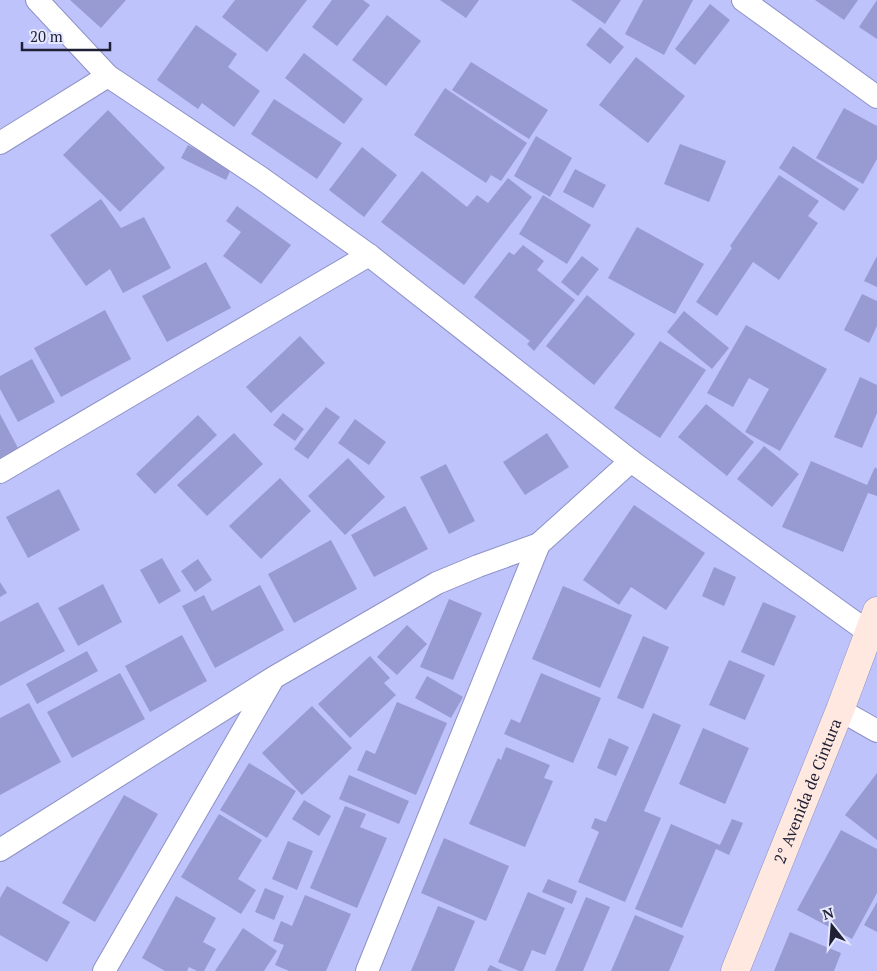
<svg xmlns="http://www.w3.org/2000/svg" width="877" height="971" font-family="'PT Serif',serif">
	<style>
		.building { fill: #989bd1 }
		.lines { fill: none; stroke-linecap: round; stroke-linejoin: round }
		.street-casing { stroke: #8d91c6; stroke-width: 24 }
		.secondary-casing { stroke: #8d91c6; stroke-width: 29 }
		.street { stroke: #fff; stroke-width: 22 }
		.secondary { stroke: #fee8e0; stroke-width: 28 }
		.labels { text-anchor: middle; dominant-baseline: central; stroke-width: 4; stroke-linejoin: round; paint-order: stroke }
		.street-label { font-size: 16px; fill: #1f2035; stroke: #e5e7ff }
	</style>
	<rect width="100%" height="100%" fill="#bfc3fc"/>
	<g class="building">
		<path d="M70 0H126L101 28Z"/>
		<path d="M235 0H307L267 52 222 17Z"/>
		<path d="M332 0H363L370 5 337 46 312 27Z"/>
		<path d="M440 0H479L466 18Z"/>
		<path d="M571 0H621L605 24Z"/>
		<path d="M643 0H693L664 55 625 34Z"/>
		<path d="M815 0H858L844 20Z"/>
		<path d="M877 0V39L859 27Z"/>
		<path d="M710 4 730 20 695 65 675 49Z"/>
		<path d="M387 15 421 41 386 86 352 60Z"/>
		<path d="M196 25 237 54 228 67 260 91 234 127 202 103 198 109 157 80Z"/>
		<path d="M600 27 624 47 610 64 586 45Z"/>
		<path d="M304 53 363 99 344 124 285 78Z"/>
		<path d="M636 57 685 96 648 143 599 105Z"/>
		<path d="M471 62 548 110 529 139 452 90Z"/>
		<path d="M445 88 527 143 501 181 491 175 486 183 414 135Z"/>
		<path d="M274 99 342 143 317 179 251 134Z"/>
		<path d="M844 108 877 126V159L863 184 816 158Z"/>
		<path d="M108 110 165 168 120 212 63 155Z"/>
		<path d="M536 136 572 158 550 197 514 176Z"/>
		<path d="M680 144 726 161 709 202 664 184Z"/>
		<path d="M188 145 232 167 226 180 181 158Z"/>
		<path d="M793 146 859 189 844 211 779 168Z"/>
		<path d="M362 147 397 175 364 217 329 190Z"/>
		<path d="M575 169 606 185 593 208 563 192Z"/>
		<path d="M422 171 467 207 477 195 488 203 508 178 532 197 464 285 381 222Z"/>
		<path d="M779 175 819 201 808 216 818 223 779 280 753 262 717 316 696 302 732 248 730 246Z"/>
		<path d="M543 195 591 225 567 264 519 234Z"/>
		<path d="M101 199 121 228 144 217 171 268 123 293 110 269 86 286 50 235Z"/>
		<path d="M237 206 291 245 261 284 223 256 241 232 226 221Z"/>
		<path d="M637 227 704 264 675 314 608 278Z"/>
		<path d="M523 245 544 261 537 270 575 300 534 351 527 344 530 341 474 297 509 252 514 255Z"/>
		<path d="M582 256 599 269 578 296 561 282Z"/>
		<path d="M877 256V287L864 281Z"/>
		<path d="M206 262 231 308 167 342 142 296Z"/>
		<path d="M862 294 877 301V326L869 343 844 330Z"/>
		<path d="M587 295 635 334 594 385 546 346Z"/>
		<path d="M105 310 131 359 61 397 34 348Z"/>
		<path d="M684 311 729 348 712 369 667 332Z"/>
		<path d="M746 325 827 369 780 451 745 432 769 389 749 378 733 407 707 393Z"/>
		<path d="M300 336 325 363 271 413 246 387Z"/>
		<path d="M660 341 706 370 660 438 614 408Z"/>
		<path d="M32 359 55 402 18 422 0 389V376Z"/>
		<path d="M860 377 877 385V413L862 448 834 437Z"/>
		<path d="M706 404 754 442 727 476 678 437Z"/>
		<path d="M326 407 340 417 308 459 294 449Z"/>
		<path d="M283 413 304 429 295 441 273 425Z"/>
		<path d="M0 414 18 448 0 458Z"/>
		<path d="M198 415 217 435 155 494 136 474Z"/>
		<path d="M355 419 386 442 369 465 338 443Z"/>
		<path d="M234 433 263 464 207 516 177 485Z"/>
		<path d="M547 433 569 467 525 495 503 462Z"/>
		<path d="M764 446 799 474 772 507 737 479Z"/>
		<path d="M348 458 385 497 345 535 308 496Z"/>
		<path d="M811 461 867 485 875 467 877 469V496L868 493 843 552 782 527Z"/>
		<path d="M446 464 475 521 449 534 420 477Z"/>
		<path d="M280 478 311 511 261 559 229 526Z"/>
		<path d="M59 489 80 530 28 558 6 517Z"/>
		<path d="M634 505 705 553 666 610 631 587 619 605 583 580Z"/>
		<path d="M405 506 428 549 374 577 351 535Z"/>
		<path d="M331 540 357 589 294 623 268 574Z"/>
		<path d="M162 558 181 591 159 604 140 570Z"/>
		<path d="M198 559 212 580 195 592 181 571Z"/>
		<path d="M714 567 736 577 724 606 702 596Z"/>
		<path d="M0 582 7 593 0 597Z"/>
		<path d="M103 584 122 622 78 646 58 608Z"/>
		<path d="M260 585 284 630 215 668 182 606 204 595 212 611Z"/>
		<path d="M563 586 632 615 600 688 532 659Z"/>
		<path d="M449 599 482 613 453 680 420 667Z"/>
		<path d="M38 602 65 651 0 686V622Z"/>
		<path d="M763 602 796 616 774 666 741 652Z"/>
		<path d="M407 625 427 644 397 675 377 657Z"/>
		<path d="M182 635 207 681 150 712 125 666Z"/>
		<path d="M643 636 669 647 643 709 617 698Z"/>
		<path d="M87 651 98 671 37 704 26 684Z"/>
		<path d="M370 656 390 678 384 683 396 695 350 738 318 704Z"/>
		<path d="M729 660 765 675 745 720 709 705Z"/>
		<path d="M120 673 145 719 72 758 47 712Z"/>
		<path d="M541 673 601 698 573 763 504 734 511 719 520 723Z"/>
		<path d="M427 676 463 697 451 718 415 698Z"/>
		<path d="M397 702 447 723 416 795 357 770 366 750 375 754Z"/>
		<path d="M29 703 61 762 0 795V718Z"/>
		<path d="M312 706 352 748 302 795 262 753Z"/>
		<path d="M653 713 681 725 644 811 661 818 625 902 578 882 599 832 591 828 595 818 606 822Z"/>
		<path d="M703 728 749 748 725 804 679 784Z"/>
		<path d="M609 738 629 747 616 776 597 768Z"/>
		<path d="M506 747 550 765 544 778 553 781 525 847 469 824 498 758 501 760Z"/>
		<path d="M249 763 296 791 267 838 220 810Z"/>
		<path d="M877 773V840L845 815Z"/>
		<path d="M349 775 409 801 399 824 339 799Z"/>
		<path d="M124 795 158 814 95 922 62 903Z"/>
		<path d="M304 800 331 816 319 836 292 819Z"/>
		<path d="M345 806 366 814 360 827 387 838 357 908 310 888Z"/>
		<path d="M219 814 262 840 238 879 256 890 241 914 181 877Z"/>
		<path d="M732 819 743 823 729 855 716 849 682 928 635 909 671 824 720 845Z"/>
		<path d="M841 830 877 849V893L852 939 797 910Z"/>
		<path d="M444 838 509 866 486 921 421 893Z"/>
		<path d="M288 841 313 851 297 890 272 879Z"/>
		<path d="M548 879 577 891 572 904 542 892Z"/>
		<path d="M7 886 70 922 47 962 0 935V898Z"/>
		<path d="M265 888 284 896 274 920 255 912Z"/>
		<path d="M528 892 565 908 545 955 532 950 523 971H519L498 962Z"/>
		<path d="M305 895 351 914 326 971H289L275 965 284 945 273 941 281 921 292 926Z"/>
		<path d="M176 896 216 918 203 942 216 949 204 971H197L189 967 187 971H165L142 958Z"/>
		<path d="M586 897 610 907 583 971H555Z"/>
		<path d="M877 902V932L864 925Z"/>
		<path d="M438 906 475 921 454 971H411Z"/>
		<path d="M635 915 684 936 669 971H611Z"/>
		<path d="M243 928 277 951 264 971H215Z"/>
		<path d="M790 932 841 953 834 971H774Z"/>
		<path d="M490 965 503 971H487Z"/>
	</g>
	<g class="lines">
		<g class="street-casing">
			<g id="street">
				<path d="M37 0 108 76 261 178 369 255 631 461 868 632"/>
				<path d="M743 0 877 97"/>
				<path d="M0 143 108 76"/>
				<path d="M0 472 369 255"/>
				<path d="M840 710 877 731"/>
				<path d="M0 850 273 678 437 583 478 566 539 544 631 461"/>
				<path d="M104 971 271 682"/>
				<path d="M367 971 539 544"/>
			</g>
		</g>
		<g class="secondary-casing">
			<g id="secondary">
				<path id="s1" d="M735 971 840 710 877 611"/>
			</g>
		</g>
		<use href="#street" class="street"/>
		<use href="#secondary" class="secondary"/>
	</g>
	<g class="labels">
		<g class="street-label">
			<text stroke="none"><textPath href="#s1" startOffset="194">2° Avenida de Cintura</textPath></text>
		</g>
	</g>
	<g transform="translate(832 926) rotate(343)" stroke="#e5e7ff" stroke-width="4" paint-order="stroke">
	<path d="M0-4L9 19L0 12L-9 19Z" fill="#1f2035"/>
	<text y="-8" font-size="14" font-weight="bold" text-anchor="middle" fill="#1f2035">N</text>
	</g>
	<path d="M22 42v8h88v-8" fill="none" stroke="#1f2035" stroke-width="2.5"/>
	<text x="30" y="42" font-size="15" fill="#1f2035" stroke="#e5e7ff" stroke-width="4" paint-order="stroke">20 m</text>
</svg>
